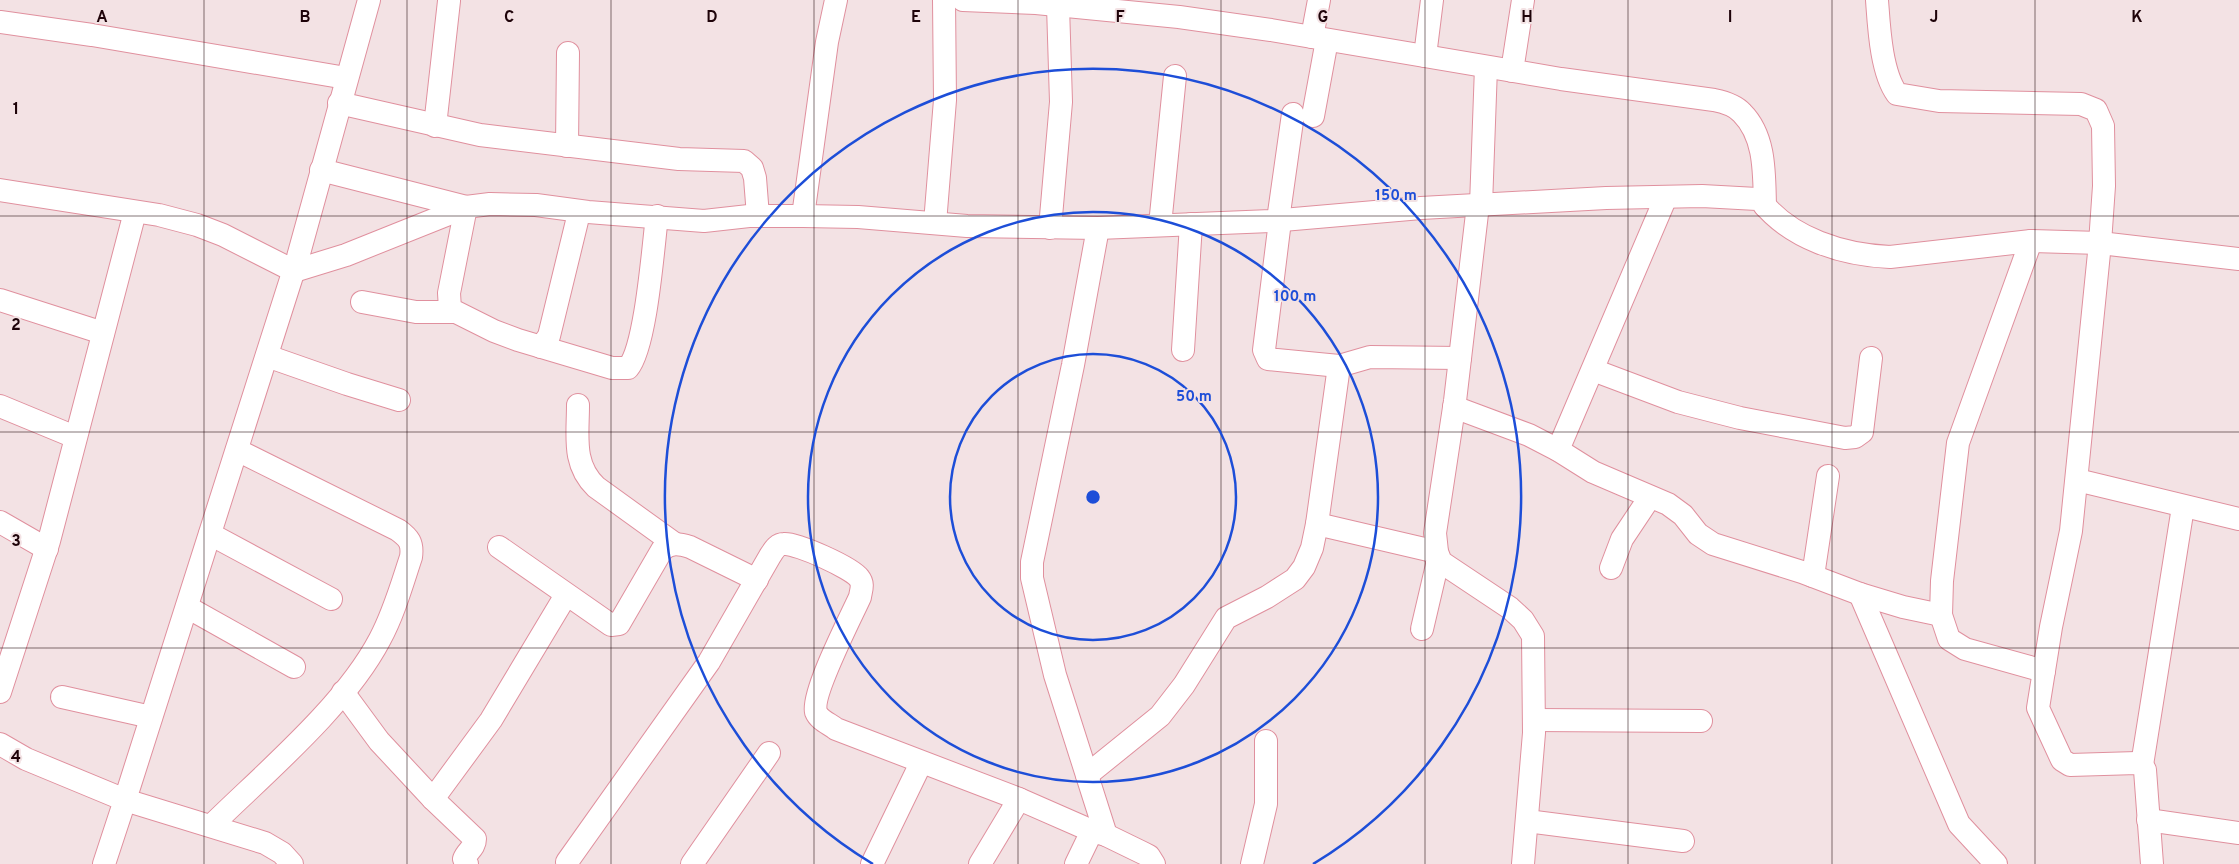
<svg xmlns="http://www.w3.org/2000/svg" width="2239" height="864" font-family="Overpass,sans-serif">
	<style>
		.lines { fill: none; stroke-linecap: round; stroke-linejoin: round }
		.minor-casing { stroke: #e0909e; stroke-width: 24 }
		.minor { stroke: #fff; stroke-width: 22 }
		.grid { fill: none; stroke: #1e0309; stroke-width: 1; stroke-opacity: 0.55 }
		.ring { fill: none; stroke: #1d4ed8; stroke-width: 2.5 }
		.grid-label { font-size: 16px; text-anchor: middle; font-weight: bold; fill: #1e0309; stroke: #f3e2e4; stroke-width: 4; stroke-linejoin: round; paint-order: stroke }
		.centre { fill: #1d4ed8; stroke: #f3e2e4; stroke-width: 2.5 }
		.ring-label { font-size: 15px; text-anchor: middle; font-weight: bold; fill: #1d4ed8; stroke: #f3e2e4; stroke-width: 4; stroke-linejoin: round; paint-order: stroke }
	</style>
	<rect width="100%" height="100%" fill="#f3e2e4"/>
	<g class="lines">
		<g class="minor-casing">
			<g id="minor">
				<path d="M963 0 1036 3 1179 17 1271 30 1561 79 1714 100C1724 102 1735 105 1742 113 1766 137 1764 175 1765 206"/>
				<path d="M1877 0C1879 27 1881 72 1897 94L1939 101 2081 104 2096 110 2103 126 2104 186 2100 243 2071 531 2051 627 2038 708 2062 760 2070 765 2137 763 2142 765 2145 770 2152 864"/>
				<path d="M0 22 92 35 346 78"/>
				<path d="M1312 37 1319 0"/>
				<path d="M1425 56 1432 0"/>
				<path d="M1512 71 1523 0"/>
				<path d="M339 103 480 135 679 159 744 161 752 168 755 178 758 216"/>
				<path d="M1293 114 1278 220 1279 229 1264 350 1268 359 1339 366"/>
				<path d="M1313 116 1327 40"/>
				<path d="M435 126 449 1"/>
				<path d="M567 146 568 53"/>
				<path d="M321 170 466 207 449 293 450 309 494 331 518 340 612 368H628C646 347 653 248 657 216"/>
				<path d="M0 190 159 215 197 225 223 235 294 271 346 255 466 207 490 204 536 205 588 212 704 221 749 216H803L858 217 967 226 1098 228 1271 221 1421 208 1606 198 1702 196 1757 199 1761 201C1791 239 1843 255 1890 257L2031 241 2100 243 2239 259"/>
				<path d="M1478 205 1455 401 1435 533 1437 552 1441 562 1510 608 1523 620 1533 636 1534 733 1523 864"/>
				<path d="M1481 205 1486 67"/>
				<path d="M803 216 827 42 836 0"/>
				<path d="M935 223 945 100 944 0"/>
				<path d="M1160 225 1175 76"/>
				<path d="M1050 228 1061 102 1058 6"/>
				<path d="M1098 228 1073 365 1032 562V578L1055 675 1106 835"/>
				<path d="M2031 241 1958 443 1942 581 1941 615 1949 639 1965 649 2044 671"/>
				<path d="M0 300 103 333"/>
				<path d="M362 302 416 312H453"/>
				<path d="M541 347 549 336 578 217"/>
				<path d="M1183 350 1191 224"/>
				<path d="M267 356 347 384 399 400"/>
				<path d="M1593 370 1678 402 1740 418 1845 438 1855 437 1862 432 1871 358"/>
				<path d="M578 405C578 436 572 464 596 487L675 544"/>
				<path d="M0 406 75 437"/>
				<path d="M1454 407 1529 435 1558 450 1593 472 1668 504 1683 515 1698 534 1713 544 1802 572 1860 594 1903 607 1941 615"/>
				<path d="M1558 450 1666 197"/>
				<path d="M2077 480 2239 519"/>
				<path d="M0 522 47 549"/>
				<path d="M1317 524 1437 552V565L1422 629"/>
				<path d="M210 534 331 599"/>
				<path d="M499 547 611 625 619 624 662 550C671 542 680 544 690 547L757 580"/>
				<path d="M1611 568 1622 539 1650 497"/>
				<path d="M1813 576 1828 476"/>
				<path d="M1860 594 1959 824 1996 864"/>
				<path d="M187 607 294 667"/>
				<path d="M0 692 49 541 135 212"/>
				<path d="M343 692 379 741 433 799 475 839C475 848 467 851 464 859L467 864"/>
				<path d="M62 697 151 717"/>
				<path d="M1534 720 1701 721"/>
				<path d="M0 744 26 759 125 800 104 864"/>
				<path d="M2142 765 2183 507"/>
				<path d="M1087 775 1160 716 1184 685 1226 618 1267 597 1295 579 1304 567 1312 548 1317 524 1339 366 1370 357 1460 358"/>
				<path d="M433 799 491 720 566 595"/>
				<path d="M2148 820 2239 833"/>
				<path d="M1527 821 1683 841"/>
				<path d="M212 825C266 772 345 706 380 639 394 613 402 584 411 557 413 543 409 538 398 530L237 450"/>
				<path d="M567 862 709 662 770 556C774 550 777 544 784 544 797 543 852 568 859 578 864 584 861 590 860 597 851 617 811 694 816 712 819 720 830 724 836 729L1019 799 1092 831"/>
				<path d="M292 864 282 853 265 843 125 800 298 257 369 0"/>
				<path d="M692 864 769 753"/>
				<path d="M872 864 921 763"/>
				<path d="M980 864 1019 799"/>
				<path d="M1076 864 1092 831 1106 835 1143 853 1149 856 1154 864"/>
				<path d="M1252 864 1266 804V741"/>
			</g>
		</g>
		<use href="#minor" class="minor"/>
	</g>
	<path class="grid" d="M204 0V864M407 0V864M611 0V864M814 0V864M1018 0V864M1221 0V864M1425 0V864M1628 0V864M1832 0V864M2035 0V864M0 216H2239M0 432H2239M0 648H2239"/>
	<g class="ring">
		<circle cx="1093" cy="497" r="143"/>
		<circle cx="1093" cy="497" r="285"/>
		<path d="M873 864A428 428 0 1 1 1313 864"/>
	</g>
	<g class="grid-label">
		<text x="102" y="22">A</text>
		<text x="305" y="22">B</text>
		<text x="509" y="22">C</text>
		<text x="712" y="22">D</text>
		<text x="916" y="22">E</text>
		<text x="1120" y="22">F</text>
		<text x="1323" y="22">G</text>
		<text x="1527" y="22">H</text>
		<text x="1730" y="22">I</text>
		<text x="1934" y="22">J</text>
		<text x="2137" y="22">K</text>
		<text x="16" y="114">1</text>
		<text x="16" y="330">2</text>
		<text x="16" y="546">3</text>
		<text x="16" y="762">4</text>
	</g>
	<circle cx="1093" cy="497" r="8" class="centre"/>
	<g class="ring-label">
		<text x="1396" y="200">150 m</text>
		<text x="1295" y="301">100 m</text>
		<text x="1194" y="401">50 m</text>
	</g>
</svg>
